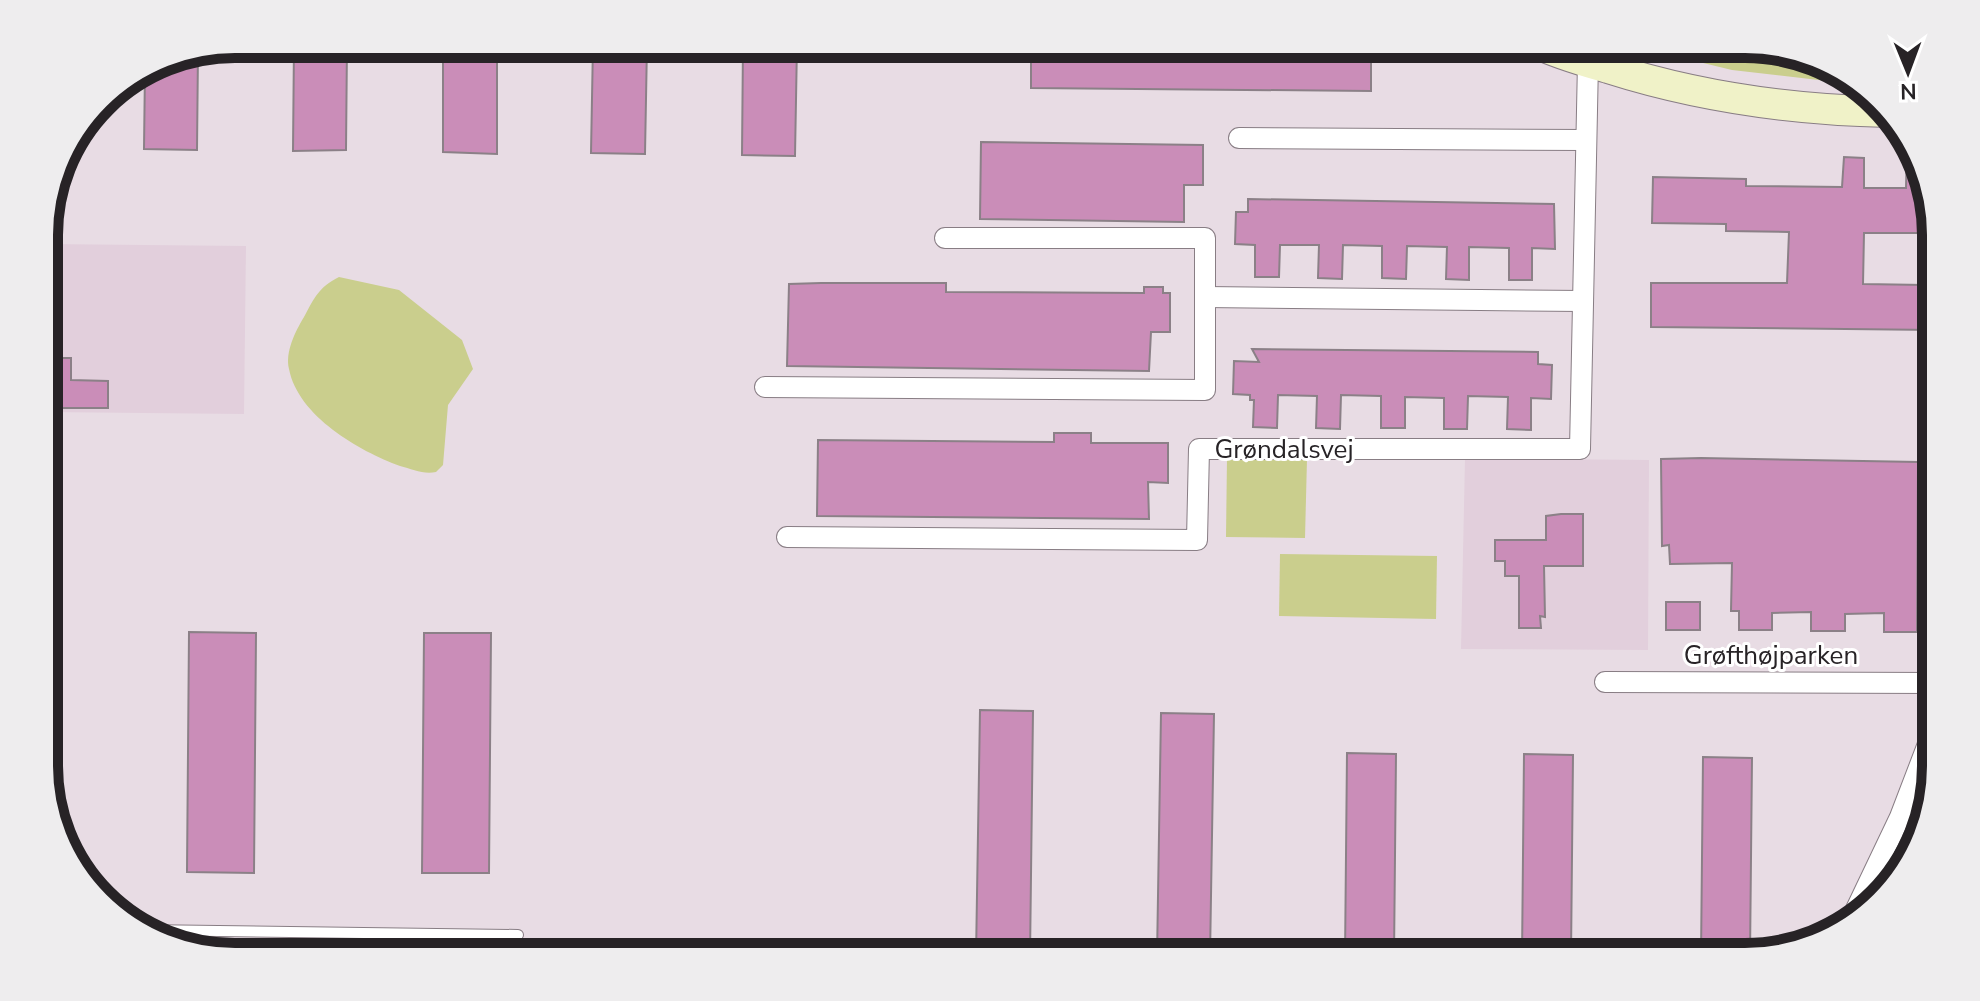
<svg xmlns="http://www.w3.org/2000/svg" width="1980" height="1001" font-family="'Nunito Sans',sans-serif">
	<style>
		.built { fill: #e2cfdc }
		.green { fill: #cace8d }
		.building { fill: #ca8db8; stroke: #8b8087; stroke-width: 2 }
		.lines { fill: none; stroke-linecap: round; stroke-linejoin: round }
		.lane-casing { stroke: #887d84; stroke-width: 12 }
		.street-casing { stroke: #887d84; stroke-width: 22 }
		.secondary-casing { stroke: #887d84; stroke-width: 32 }
		.lane { stroke: #fff; stroke-width: 10 }
		.street { stroke: #fff; stroke-width: 20 }
		.secondary { stroke: #f0f2c8; stroke-width: 30 }
		.labels { text-anchor: middle; dominant-baseline: central; stroke-width: 6; stroke-linejoin: round; paint-order: stroke }
		.street-label { font-size: 26px; fill: #272326; stroke: #fff }
		.rim { fill: none; stroke: #272326; stroke-width: 10 }
	</style>
	<rect width="100%" height="100%" fill="#e8dce4"/>
	<g class="built">
		<path d="M44 244 246 246 244 414 45 412Z"/>
		<path d="M1465 458 1649 460 1648 650 1461 649Z"/>
	</g>
	<g class="green">
		<path d="M1625 44H1745L1829 64 1853 84 1732 70Z"/>
		<path d="M339 277 399 290 462 340 473 369 448 405 443 465 436 472C424 475 412 469 400 466 359 451 298 416 289 369 285 352 295 332 304 317 315 297 318 288 339 277Z"/>
		<path d="M1227 458 1307 459 1305 538 1226 537Z"/>
		<path d="M1280 554 1437 556 1436 619 1279 616Z"/>
	</g>
	<g class="building">
		<path d="M294 44H347L346 150 293 151Z"/>
		<path d="M443 44H497V154L443 152Z"/>
		<path d="M593 44H647L645 154 591 153Z"/>
		<path d="M743 44H797L795 156 742 155Z"/>
		<path d="M1031 44H1157V56H1208V45L1335 46V57H1371V91L1031 88Z"/>
		<path d="M198 51 197 150 144 149 145 69 162 58Z"/>
		<path d="M981 142 1203 145V185H1184V222L980 219Z"/>
		<path d="M1907 143 1934 211V233H1864L1863 284 1924 285V296H1935V330L1651 327V283H1787L1789 232 1726 231V224L1652 223 1653 177 1746 179V186L1842 187 1844 157 1864 158V188H1906Z"/>
		<path d="M1248 199 1554 204 1555 249 1532 248V280H1509V248L1469 247V280L1446 279 1447 247 1407 246 1406 279 1382 278V246L1343 245 1342 279 1318 278 1319 245H1280L1279 277H1255V245L1235 244 1236 212H1248Z"/>
		<path d="M821 283H946V292L1144 293V287H1163V293H1170V332H1151L1149 371 787 366 789 284Z"/>
		<path d="M1252 349 1538 352V364L1552 365 1551 399 1531 398V430L1507 429 1508 397 1468 396 1467 429H1444V398L1405 397V428H1381V396L1341 395 1340 429 1316 428 1317 396 1278 395 1277 428 1253 427 1254 400H1250V395L1233 394 1234 361 1259 362Z"/>
		<path d="M45 358H71V380L108 381V408H45Z"/>
		<path d="M1054 433H1091V443H1168V483L1148 482 1149 519 817 516 818 440 1054 442Z"/>
		<path d="M1701 458 1918 462 1917 632H1884V613L1845 614V631H1811V612L1772 613V630H1739V611H1731L1732 563 1670 564 1669 545 1662 546 1661 459Z"/>
		<path d="M1561 514H1583V566H1544L1545 617 1540 616 1541 628H1519V576H1505V561H1495V540H1546V516Z"/>
		<rect x="1666" y="602" width="34" height="28"/>
		<path d="M189 632 256 633 254 873 187 872Z"/>
		<path d="M424 633H491L489 873H422Z"/>
		<path d="M980 710 1033 711 1030 957H976Z"/>
		<path d="M1161 713 1214 714 1210 957H1157Z"/>
		<path d="M1347 753 1396 754 1394 957H1345Z"/>
		<path d="M1524 754 1573 755 1571 957H1522Z"/>
		<path d="M1703 757 1752 758 1750 957H1701Z"/>
	</g>
	<g class="lines">
		<g class="lane-casing">
			<path id="lane" d="M142 930 518 935"/>
		</g>
		<g class="street-casing">
			<g id="street">
				<path d="M1239 138 1586 140"/>
				<path d="M1205 297 1583 301"/>
				<path d="M765 387 1205 390V238H945"/>
				<path d="M787 537 1197 540 1199 449H1580L1588 62"/>
				<path d="M1605 682 1936 683"/>
				<path d="M1848 926 1900 817 1936 723"/>
			</g>
		</g>
		<g class="secondary-casing">
			<path id="secondary" d="M1538 44C1561 55 1584 61 1608 68 1699 97 1793 110 1888 112"/>
		</g>
		<use href="#lane" class="lane"/>
		<use href="#street" class="street"/>
		<use href="#secondary" class="secondary"/>
	</g>
	<g class="labels">
		<g class="street-label">
			<text x="1284" y="449">Grøndalsvej</text>
			<text x="1771" y="655">Grøfthøjparken</text>
		</g>
	</g>
	<path d="M0 0H1980V1001H0ZM235 58H1745A177 177 0 0 1 1922 235V766A177 177 0 0 1 1745 943H235A177 177 0 0 1 58 766V235A177 177 0 0 1 235 58Z" fill="#eeedee" fill-rule="evenodd"/>
	<path class="rim" d="M235 58H1745A177 177 0 0 1 1922 235V766A177 177 0 0 1 1745 943H235A177 177 0 0 1 58 766V235A177 177 0 0 1 235 58Z"/>
	<g transform="translate(1908 72) rotate(179)" stroke="#ffffff" stroke-width="6" paint-order="stroke">
	<path d="M0-6L14 30L0 20L-14 30Z" fill="#272326"/>
	<text y="-12" font-size="22" font-weight="bold" text-anchor="middle" fill="#272326">N</text>
	</g>
</svg>
